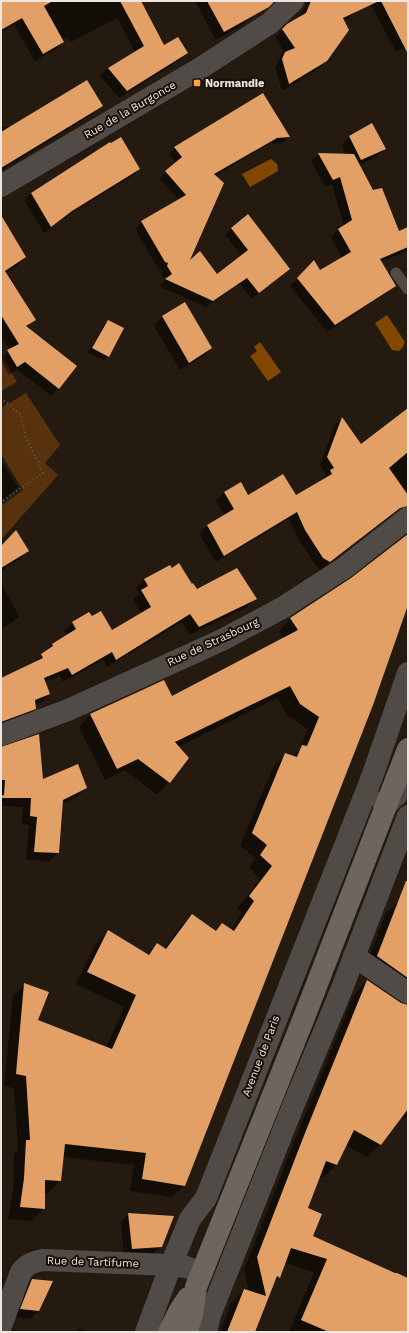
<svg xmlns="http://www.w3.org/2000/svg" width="409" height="1333" font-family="'Work Sans',sans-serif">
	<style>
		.green { fill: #57320d }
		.water { fill: #824700 }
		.shadow { fill: #0007 }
		.building { fill: #e2a067 }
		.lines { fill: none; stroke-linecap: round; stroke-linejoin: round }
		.path { stroke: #625950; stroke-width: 2.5; stroke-dasharray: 1 3; stroke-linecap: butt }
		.service { stroke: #504b46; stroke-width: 11 }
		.minor { stroke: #504b46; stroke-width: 22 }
		.tertiary { stroke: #504b46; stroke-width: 22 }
		.secondary { stroke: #6e655d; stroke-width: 22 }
		.poi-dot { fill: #f9a04c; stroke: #1b1008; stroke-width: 1.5 }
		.labels { text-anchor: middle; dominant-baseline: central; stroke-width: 4; stroke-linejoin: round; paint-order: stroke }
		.poi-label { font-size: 11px; font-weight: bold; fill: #ede5df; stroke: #1b1008; text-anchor: start }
		.street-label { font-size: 11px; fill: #ede5df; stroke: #1b1008 }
	</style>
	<rect width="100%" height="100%" fill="#241a10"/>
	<g class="green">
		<path d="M1 355 17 382 1 391Z"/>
		<path d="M26 393 60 445 45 463 58 475 1 540V506L23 490 1 454V408Z"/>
	</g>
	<g class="water">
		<path d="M271 159 277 164 278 171 250 187 242 174Z"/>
		<path d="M387 315 405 342 403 347 399 351 392 350 375 323Z"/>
		<path d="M260 342 281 372 268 381 250 356 257 351 254 347Z"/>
	</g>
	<g class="shadow">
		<path d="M1 1H139L164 46 187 53 179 61 119 98 100 76 108 68 135 52 117 18 71 42 67 37 63 40 64 41 56 49 35 61 14 25 1 32Z"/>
		<path d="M195 1H257L253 15 245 23 216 40Z"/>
		<path d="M308 1H352L356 11 348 19 343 21 326 61 318 69 282 91 275 68 283 50 275 37 288 25 300 17Z"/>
		<path d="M369 1H408V46L396 52Z"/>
		<path d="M263 95 289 137 282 143 269 144 215 176 187 263 217 275 242 256 225 235 232 228 289 268 252 299 240 284 206 307 159 286 165 280 161 273 163 270 158 268 135 229 142 222 179 200 159 178 176 163 169 154 175 148Z"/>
		<path d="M102 105 93 114 1 171V127H12Z"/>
		<path d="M350 136 385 149 376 157 359 165 373 191 398 232 408 228V250L381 262 394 286 387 293 327 332 290 286 314 262 320 271 342 258 331 237 338 230 344 226 332 184 325 187 311 161 318 154 346 155 342 145Z"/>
		<path d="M110 144 139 169 132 176 64 218 44 233 24 200 31 193Z"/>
		<path d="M1 216 25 257 17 266 1 276Z"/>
		<path d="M1 300 34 320 26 328 59 388 51 396 17 369 9 375 1 361V358L10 350 1 336V317L21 348 22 347 1 313Z"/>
		<path d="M185 303 211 348 202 357 180 370 154 326 162 317Z"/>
		<path d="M108 321V356L104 360 88 353 104 325Z"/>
		<path d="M342 418 360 445 408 424V500L385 520 321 570 315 565 298 538 289 519 216 562 199 534 207 526 225 515 216 501 224 493 240 484 248 496H295L323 480 322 479 326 475 320 465 335 425Z"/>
		<path d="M1 460 18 487 1 503Z"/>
		<path d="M408 534V603L185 1185 172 1197 130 1191 134 1165 62 1157 60 1181 48 1193H44V1208L31 1221 8 1219 13 1191 14 1154 18 1150 14 1088 4 1086 13 996 25 984 36 1021 106 1048 124 1007 76 984 96 944 108 932 146 955 157 945 164 949 180 927 192 915 215 932 222 924 231 930 242 913 237 909 260 879 249 867 256 858 240 846 273 767 286 754 292 757 300 749 308 729 288 716 277 698 178 747 188 758 169 782 157 795 125 770 105 780 79 727 91 714 171 697 284 639 279 631 291 618 352 579Z"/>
		<path d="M1 546 28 551 20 559 1 571Z"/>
		<path d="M169 566 197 591 255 599 247 607 190 635 182 622 107 667 103 660 63 682 60 676 44 682 49 694 41 703 34 705 35 708 26 717 1 726V679L33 664 52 644 67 636 64 631 72 623 92 618 111 631 142 614 133 599 139 594 136 588 144 580Z"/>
		<path d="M1 583 19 616 12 623 1 629Z"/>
		<path d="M1 748 43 780 86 788 77 797 62 804 58 852 50 861 26 860 29 825 22 824 23 807 1 806Z"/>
		<path d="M400 900 408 904V1115L404 1119 401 1117 380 1144 367 1157 345 1145 336 1165 323 1178 319 1176 306 1209 312 1236 408 1279V1332H289L314 1272 285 1263 279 1277 272 1284 254 1332H220L231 1303 244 1290 249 1292 244 1270 292 1147 354 994 367 981 401 1004 407 1007V1001L364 970 386 913Z"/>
		<path d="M128 1214 161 1246 153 1254 124 1257 121 1222Z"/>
		<path d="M1 1279H4L1 1287Z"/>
		<path d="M32 1280 39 1310 30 1319 13 1317 23 1289Z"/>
		<path d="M80 1328 88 1332H77Z"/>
	</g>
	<g class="building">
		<path d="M1 1H53L44 6 64 42 43 54 22 18 1 30Z"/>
		<path d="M120 1H141L164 45 178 37 188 53 127 91 108 68 144 46Z"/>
		<path d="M207 1H275L269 7 224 32Z"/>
		<path d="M311 1H379L343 18 349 30 327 61 289 84 282 59 285 52 295 48 282 29 287 24 306 13Z"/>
		<path d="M381 1H408V54Z"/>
		<path d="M87 80 103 106 1 168V132Z"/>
		<path d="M263 93 290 137 277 138 214 174 224 183 190 260 200 251 217 274 248 250 231 228 248 214 290 269 259 293 247 278 213 301 165 279 172 274 167 266 168 263 165 262 141 221 186 195 165 171 182 157 174 147Z"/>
		<path d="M372 123 386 149 361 160 349 136Z"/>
		<path d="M121 137 140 169 72 211 51 227 31 193 110 142 111 143Z"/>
		<path d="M318 153 354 154 373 190 382 188 399 231 408 227V247L380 259 396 286 335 325 297 278 314 260 320 270 351 252 338 229 352 220 340 177 333 180Z"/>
		<path d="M1 215 26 257 5 271 36 320 26 326 77 366 59 389 25 362 17 367 7 350 19 344 1 315Z"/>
		<path d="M185 302 212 348 189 363 162 316Z"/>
		<path d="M108 320 124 328 109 357 92 348Z"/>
		<path d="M408 408V452L389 468 408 495V506L400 508 330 562 323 558 305 530 297 512 224 556 207 525 234 509 224 492 241 482 248 495 283 474 296 495 332 474 330 470 334 468 327 457 342 417 361 444Z"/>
		<path d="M16 530 29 551 1 568V546Z"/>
		<path d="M408 534V605L373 705 185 1186 142 1179 146 1153 65 1144 61 1181 45 1180V1209L20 1207 24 1178 26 1140H30L26 1076 16 1074 24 983 49 992 38 1020 112 1049 136 995 87 972 108 930 149 955 157 943 166 949 192 914 216 931 222 923 234 931 254 901 249 896 272 866 260 855 267 845 252 833 285 753 297 757 302 745 307 746 319 717 300 704 290 686 175 742 189 758 170 783 138 759 117 769 90 714 164 680 172 696 298 630 290 618 351 578Z"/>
		<path d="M179 563 192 584 193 583 197 589 237 568 257 599 199 627 190 614 116 660 112 652 72 675 68 668 44 678 50 694 35 700 36 709 1 722V678L43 658 41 654 53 646 52 644 76 629 72 622 89 612 92 616 101 611 112 630 151 607 141 590 148 586 144 579 170 565 172 568Z"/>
		<path d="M39 734 43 779 78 764 87 788 63 800 59 853 34 852 37 817 30 816 31 798H1V796L4 795 5 780H1V747Z"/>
		<path d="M406 881H408V978L377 956Z"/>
		<path d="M367 980 401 1003 408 1005V1109L381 1145 354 1130 337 1165 326 1161 308 1208 322 1214 313 1236 395 1273H397L408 1278V1332H329L301 1320 327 1259 291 1248 280 1278 277 1276 255 1332H227L244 1289 266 1296 257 1257 305 1133Z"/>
		<path d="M128 1213 174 1216 162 1247 132 1249Z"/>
		<path d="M32 1279 53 1281 39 1311 20 1309Z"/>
	</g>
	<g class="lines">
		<path class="path" d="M1 398 21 415 26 438 43 473 1 502"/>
		<path class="service" d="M396 273 408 289"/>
		<g class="minor">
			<path d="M383 802 387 804 408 784"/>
			<path d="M354 956 408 993"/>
			<path d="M1 1326 21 1272C27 1264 33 1262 43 1260L171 1265 186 1267 202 1273"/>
			<path d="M146 1332 171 1265 190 1219 206 1198 372 777 408 673"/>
			<path d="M206 1332 210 1315 293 1106 341 991 408 816"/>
		</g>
		<g class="tertiary">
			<path d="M1 186 199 69 270 23 293 1"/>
			<path d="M1 735 68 710 222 640 282 608 344 568 408 518"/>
		</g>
		<g class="secondary">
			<path d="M169 1332 180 1310 188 1298"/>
			<path d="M186 1332 192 1315 196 1287 303 1020 408 749"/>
		</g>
	</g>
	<rect class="poi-dot" x="193" y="79" width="8" height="8" rx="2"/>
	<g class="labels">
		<g class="poi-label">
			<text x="205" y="83">Normandie</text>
		</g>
		<g class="street-label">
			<text transform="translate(130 110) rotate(-30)">Rue de la Burgonce</text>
			<text transform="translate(213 642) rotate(-25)">Rue de Strasbourg</text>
			<text transform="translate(261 1056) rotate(-69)">Avenue de Paris</text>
			<text transform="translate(93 1262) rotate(2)">Rue de Tartifume</text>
		</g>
	</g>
	<rect width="409" height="1333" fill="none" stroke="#ede5df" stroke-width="4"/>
</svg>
